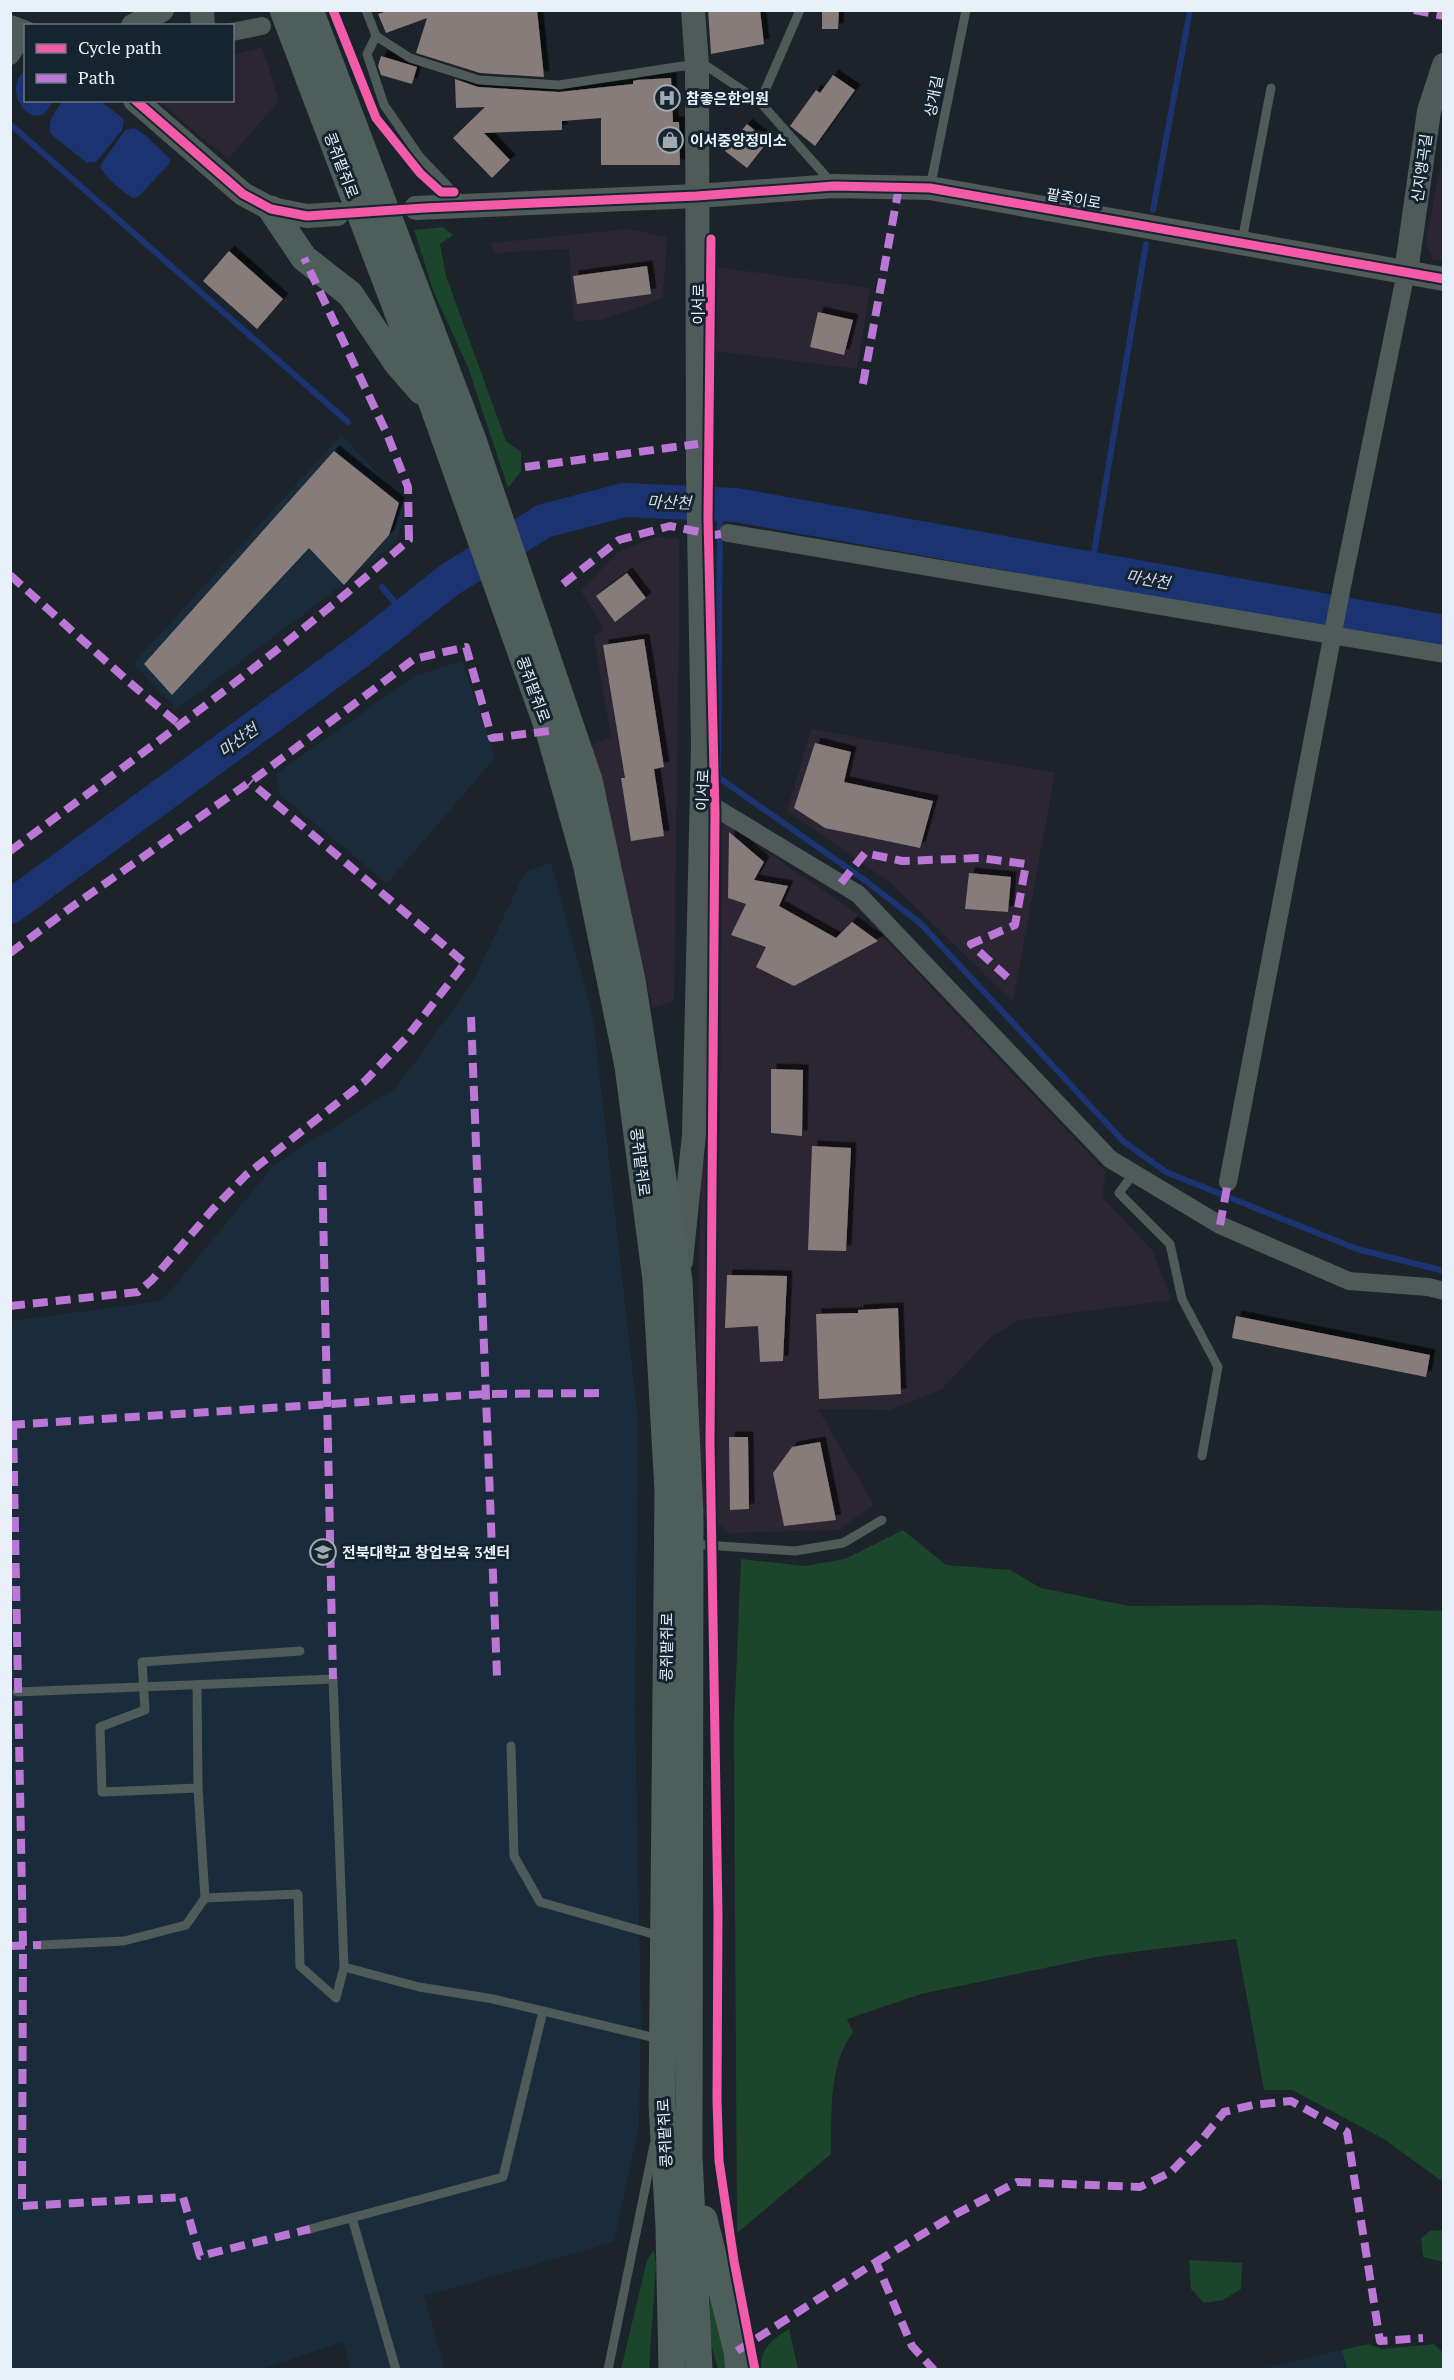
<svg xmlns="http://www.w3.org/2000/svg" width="1454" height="2380" font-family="'PT Serif','Noto Sans KR',serif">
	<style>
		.commercial { fill: #2c2634 }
		.built { fill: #1a2c3b }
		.green { fill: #1b462b }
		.water { fill: #1b3471 }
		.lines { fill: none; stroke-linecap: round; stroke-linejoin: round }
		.stream { stroke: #1b3471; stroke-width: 6 }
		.river { stroke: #1b3471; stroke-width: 34 }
		.building { fill: #877c7a; filter: url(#shadow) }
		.service { stroke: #4e5b58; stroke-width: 9 }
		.minor { stroke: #4e5b58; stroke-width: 18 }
		.tertiary { stroke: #4e5b58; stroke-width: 24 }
		.secondary { stroke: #4e5e5a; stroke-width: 27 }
		.quiet { stroke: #ba77d6; stroke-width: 8; stroke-dasharray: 15 8; stroke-linecap: butt }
		.cycleway-casing { stroke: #162430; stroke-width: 13 }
		.cycleway { stroke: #f35aa7; stroke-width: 9 }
		.labels { text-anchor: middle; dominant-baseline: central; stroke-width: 6; stroke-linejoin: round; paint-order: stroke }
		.street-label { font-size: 15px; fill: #e8f1fa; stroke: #162430 }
		.poi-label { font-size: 15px; font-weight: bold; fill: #e8f1fa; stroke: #162430; text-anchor: start }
		.water-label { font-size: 16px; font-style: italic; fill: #d0daee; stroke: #162430 }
	</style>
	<defs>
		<filter id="shadow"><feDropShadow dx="5.5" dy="-5.5" stdDeviation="0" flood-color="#0009"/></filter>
	</defs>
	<rect width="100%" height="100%" fill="#1c232a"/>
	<g class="commercial">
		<path d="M262 47 279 101 228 159 158 101 232 100 233 55Z"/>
		<path d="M1443 152 1444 261H1443L1433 260 1426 242Z"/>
		<path d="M628 229 667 237 663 298 602 320 574 321 569 249 494 253 491 243Z"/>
		<path d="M716 267 870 288 857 369 716 351Z"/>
		<path d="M655 537 679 539V620L674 1001 653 1008 590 746 611 737 594 636 605 630 581 591 618 552Z"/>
		<path d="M811 729 1055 773 1013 1002 891 883 787 811Z"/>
		<path d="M722 822 848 907 887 941 1106 1172 1102 1197 1153 1251 1171 1300 1019 1320 991 1337 941 1390 889 1410 818 1409 874 1505 838 1530 730 1533 703 1513 697 1359 701 1166 720 1130Z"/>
	</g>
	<g class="built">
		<path d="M341 435 405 503 401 526 396 542 303 615 177 709 133 664Z"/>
		<path d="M462 661 495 758 387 883 279 794 277 773 415 676Z"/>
		<path d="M551 863 593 1017 638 1420 635 1711 641 2017 639 2126 614 2242 424 2296 445 2369H351L343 2342 263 2369H11L10 1321 162 1301 275 1164 396 1088 472 983 525 872Z"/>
		<path d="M1342 2350 1347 2369 1256 2370Z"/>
	</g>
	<g class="green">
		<path d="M443 227 453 235 440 244 446 276 506 441 521 452V471L508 488 468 367 434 293 414 230Z"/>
		<path d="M903 1530 946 1565 1010 1570 1041 1588 1129 1606 1264 1605 1443 1611V2182L1384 2139 1292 2090H1264L1236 1939 1102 1956 921 1994 847 2019 853 2032C828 2067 832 2112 831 2154L737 2233 734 1726 741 1559 804 1566 845 1559Z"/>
		<path d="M1443 2230V2262L1423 2257 1421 2238 1430 2231Z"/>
		<path d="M654 2250 656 2265 649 2369H621L647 2260Z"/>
		<path d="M1189 2260 1242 2263 1241 2289 1223 2300 1204 2303 1191 2289Z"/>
		<path d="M710 2278 727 2369H718L710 2341Z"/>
		<path d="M789 2329 798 2369H761C759 2349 774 2338 789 2329Z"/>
		<path d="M1368 2344 1382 2349 1434 2344 1443 2353V2369H1347L1342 2350Z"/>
	</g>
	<g class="water">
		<path d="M25 71 26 100 53 101C50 105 46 114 41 115 22 121 5 84 25 71Z"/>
		<path d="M64 100 100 101 124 119 122 130 96 162 87 163 51 134C47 120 55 111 64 100Z"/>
		<path d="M134 128 144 134 170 159V163L139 196 134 198C124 194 104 176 100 166L125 130Z"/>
	</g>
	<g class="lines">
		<g class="stream">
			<path d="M10 124 348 422"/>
			<path d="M1153 210 1190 10"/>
			<path d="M720 504 718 777 866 881 920 923 1123 1141 1166 1172 1357 1249 1444 1271"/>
			<path d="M1091 570 1146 244"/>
			<path d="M382 587 405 615"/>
		</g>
		<path class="river" d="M10 907 361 650 449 580 544 521 624 500 736 505 1444 632"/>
	</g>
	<g class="building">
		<path d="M391 10H537L544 77 480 73 416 53 427 18 386 33 378 14Z"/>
		<path d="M708 10H760L764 44 711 54Z"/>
		<path d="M822 10H839L838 29H822Z"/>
		<path d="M381 56 417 67 412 84 381 75 378 66Z"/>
		<path d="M833 75 855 90 815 146 790 126 816 90 820 93Z"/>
		<path d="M671 78 673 122H679L680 165H601V118L562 121V130L484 133 510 160 492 178 453 138 485 107 456 108 455 79 478 87 559 92 633 84V81L637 80Z"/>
		<path d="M747 124 768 141 747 168 725 151Z"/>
		<path d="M229 251 283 299 257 329 203 281Z"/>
		<path d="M647 266 651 294 577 304 573 276Z"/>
		<path d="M818 312 853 320 844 355 810 347Z"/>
		<path d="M334 451 399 503 389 535 344 585 309 548 172 695 144 664Z"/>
		<path d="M627 573 646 598 615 622 596 596Z"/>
		<path d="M644 639 664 767 654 769 664 836 631 841 621 778H625L603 645Z"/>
		<path d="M815 743 851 752 844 782 933 801 920 848 825 828 794 808Z"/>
		<path d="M729 832 764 862 754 880 788 886 779 906 836 938 852 922 878 941 794 986 756 967 766 947 731 935 746 904 728 898Z"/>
		<path d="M969 873 1011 877 1008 912 965 909Z"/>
		<path d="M771 1069 803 1070 802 1136 771 1133Z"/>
		<path d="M812 1146 851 1148 846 1251 808 1250Z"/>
		<path d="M727 1275 787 1276 783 1361 760 1362 758 1326 725 1328Z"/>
		<path d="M898 1308 901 1394 819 1399 816 1314 858 1313V1310Z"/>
		<path d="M1236 1316 1430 1355 1426 1377 1232 1338Z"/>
		<path d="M729 1437H748L749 1509 730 1510Z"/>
		<path d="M820 1442 836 1520 784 1526 773 1473 792 1447Z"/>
	</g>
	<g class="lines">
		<g class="service">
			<path d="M366 10 376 36 410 58 479 80 559 85 683 66 708 67 760 102 831 182"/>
			<path d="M376 36 367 54 384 105 420 157 463 202"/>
			<path d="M760 102 800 10"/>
			<path d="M930 188 966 10"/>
			<path d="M1242 241 1271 88"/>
			<path d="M1134 1173 1119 1193 1170 1244 1182 1299 1218 1367 1202 1456"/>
			<path d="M691 1544 795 1551 843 1543 882 1520"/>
			<path d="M197 1685 198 1788 205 1898 298 1894 300 1966 336 1998 344 1967"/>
			<path d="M17 1692 333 1679 344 1967 419 1987 493 1999 660 2039"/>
			<path d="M511 1746 514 1856 540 1902 660 1936"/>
			<path d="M198 1788 102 1792 100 1727 145 1710 142 1662 300 1651"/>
			<path d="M41 1945 124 1941 186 1925 205 1898"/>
			<path d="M352 2218 396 2370"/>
			<path d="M310 2229 503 2177 543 2011"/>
			<path d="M608 2370 654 2145"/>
		</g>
		<g class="minor">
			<path d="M232 32 262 26"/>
			<path d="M10 56 26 33"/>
			<path d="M728 533 1444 654"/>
			<path d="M701 799 858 894 1110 1159 1220 1225 1349 1281 1428 1287 1444 1291"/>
			<path d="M1228 1182 1341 591 1406 272"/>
		</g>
		<g class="tertiary">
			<path d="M202 10 203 26"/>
			<path d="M133 26 162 10"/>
			<path d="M10 27 26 33"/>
			<path d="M135 100 243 194 271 209 307 216 337 214"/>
			<path d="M416 208 697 196 834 186 930 188 1444 279"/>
			<path d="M1406 272 1429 111 1444 65"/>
			<path d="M681 1261 694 1135 703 745 698 472 697 65 693 10"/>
		</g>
		<g class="secondary">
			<path d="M283 10 431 400 549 731 586 863 628 1066 656 1280 668 1491 662 2104 669 2227 672 2370"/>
			<path d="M310 10 473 440 589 780 632 980 679 1281 690 1516 689 2156 699 2370"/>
			<path d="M271 209 304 258 350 294 396 362 421 391"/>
			<path d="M704 2219 737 2351 739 2370"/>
		</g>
		<g class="quiet">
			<path d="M1414 10 1444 16"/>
			<path d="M863 384 899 187"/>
			<path d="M525 467 698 444"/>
			<path d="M10 575 129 682 181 726"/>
			<path d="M563 584 619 540 670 526 714 535 728 533"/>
			<path d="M10 851C146 751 282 651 409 540L408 487 387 434 304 258"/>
			<path d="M841 883 865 853 902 861 980 858 1026 864 1015 925 971 944 1008 978"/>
			<path d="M10 953 73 906 257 777 414 659 466 647 492 738 549 731"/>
			<path d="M471 1017 497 1676"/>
			<path d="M322 1162 333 1679"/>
			<path d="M1220 1225 1228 1182"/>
			<path d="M10 1306 138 1292 152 1280 213 1209 246 1175 364 1082 407 1037 465 963 250 782"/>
			<path d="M10 1425 486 1394 602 1393"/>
			<path d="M13 1425 23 1946 22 2206 183 2197 200 2256 310 2229"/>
			<path d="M10 1946 41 1945"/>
			<path d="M876 2262 956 2214 1017 2182 1140 2187 1171 2172 1199 2143 1224 2112 1253 2105 1291 2101 1347 2132 1380 2341 1423 2338"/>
			<path d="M737 2351 876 2262 912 2346 934 2370"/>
		</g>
		<g class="cycleway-casing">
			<g id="cycleway">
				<path d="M333 10 376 118 420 173 441 192H454"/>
				<path d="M135 100 243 194 271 209 307 216 424 208 697 196 834 186 930 188 1444 279"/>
				<path d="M711 239 708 519 715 814 710 1442 718 1914 717 2100 719 2161 734 2261 755 2370"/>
			</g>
		</g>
		<use href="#cycleway" class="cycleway"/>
	</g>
	<defs>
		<g id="hospital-ring" transform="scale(1.35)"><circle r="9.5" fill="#162430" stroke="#a1a9b1" stroke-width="1.5"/><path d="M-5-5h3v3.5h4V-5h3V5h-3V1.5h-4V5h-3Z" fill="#a1a9b1"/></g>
		<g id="shop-ring" transform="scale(1.35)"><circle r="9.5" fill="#162430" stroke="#a1a9b1" stroke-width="1.5"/><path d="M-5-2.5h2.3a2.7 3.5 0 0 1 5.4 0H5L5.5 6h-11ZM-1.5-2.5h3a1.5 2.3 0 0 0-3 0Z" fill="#a1a9b1"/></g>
		<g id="university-ring" transform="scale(1.35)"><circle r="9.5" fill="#162430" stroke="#a1a9b1" stroke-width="1.5"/><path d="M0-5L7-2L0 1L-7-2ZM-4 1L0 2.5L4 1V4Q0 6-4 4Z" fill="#a1a9b1"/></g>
	</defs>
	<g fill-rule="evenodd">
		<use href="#hospital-ring" x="667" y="98"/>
		<use href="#shop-ring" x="670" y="140"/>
		<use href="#university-ring" x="323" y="1552"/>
	</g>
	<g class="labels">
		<g class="street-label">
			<text transform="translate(933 96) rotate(-79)">상개길</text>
			<text transform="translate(342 165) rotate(69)">콩쥐팥쥐로</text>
			<text transform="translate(1421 168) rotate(-82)">신지앵곡길</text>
			<text transform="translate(1074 198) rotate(10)">팥죽이로</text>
			<text transform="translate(698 304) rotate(-90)">이서로</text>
			<text transform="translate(534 689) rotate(70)">콩쥐팥쥐로</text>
			<text transform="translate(702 790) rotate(-88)">이서로</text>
			<text transform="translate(641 1162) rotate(83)">콩쥐팥쥐로</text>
			<text transform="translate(666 1647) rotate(-89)">콩쥐팥쥐로</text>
			<text transform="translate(664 2133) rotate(-93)">콩쥐팥쥐로</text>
		</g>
		<g class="poi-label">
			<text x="686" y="98">참좋은한의원</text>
			<text x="690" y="140">이서중앙정미소</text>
			<text x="342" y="1552">전북대학교 창업보육 3센터</text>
		</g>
		<g class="water-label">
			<text transform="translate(669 502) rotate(2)">마산천</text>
			<text transform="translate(1148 579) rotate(10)">마산천</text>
			<text transform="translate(238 740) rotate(-36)">마산천</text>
		</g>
	</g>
	<rect width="1454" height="2380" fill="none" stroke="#e8f1fa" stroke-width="24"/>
	<rect x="24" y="24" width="210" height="78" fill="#162430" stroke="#6a7681" stroke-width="1.5"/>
	<rect x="36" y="44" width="30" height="9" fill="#f35aa7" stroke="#6a7681" stroke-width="1.5"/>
	<text x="78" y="54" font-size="18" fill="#e8f1fa">Cycle path</text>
	<rect x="36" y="74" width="30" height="9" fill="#ba77d6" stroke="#6a7681" stroke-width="1.5"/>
	<text x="78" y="84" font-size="18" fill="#e8f1fa">Path</text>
</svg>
